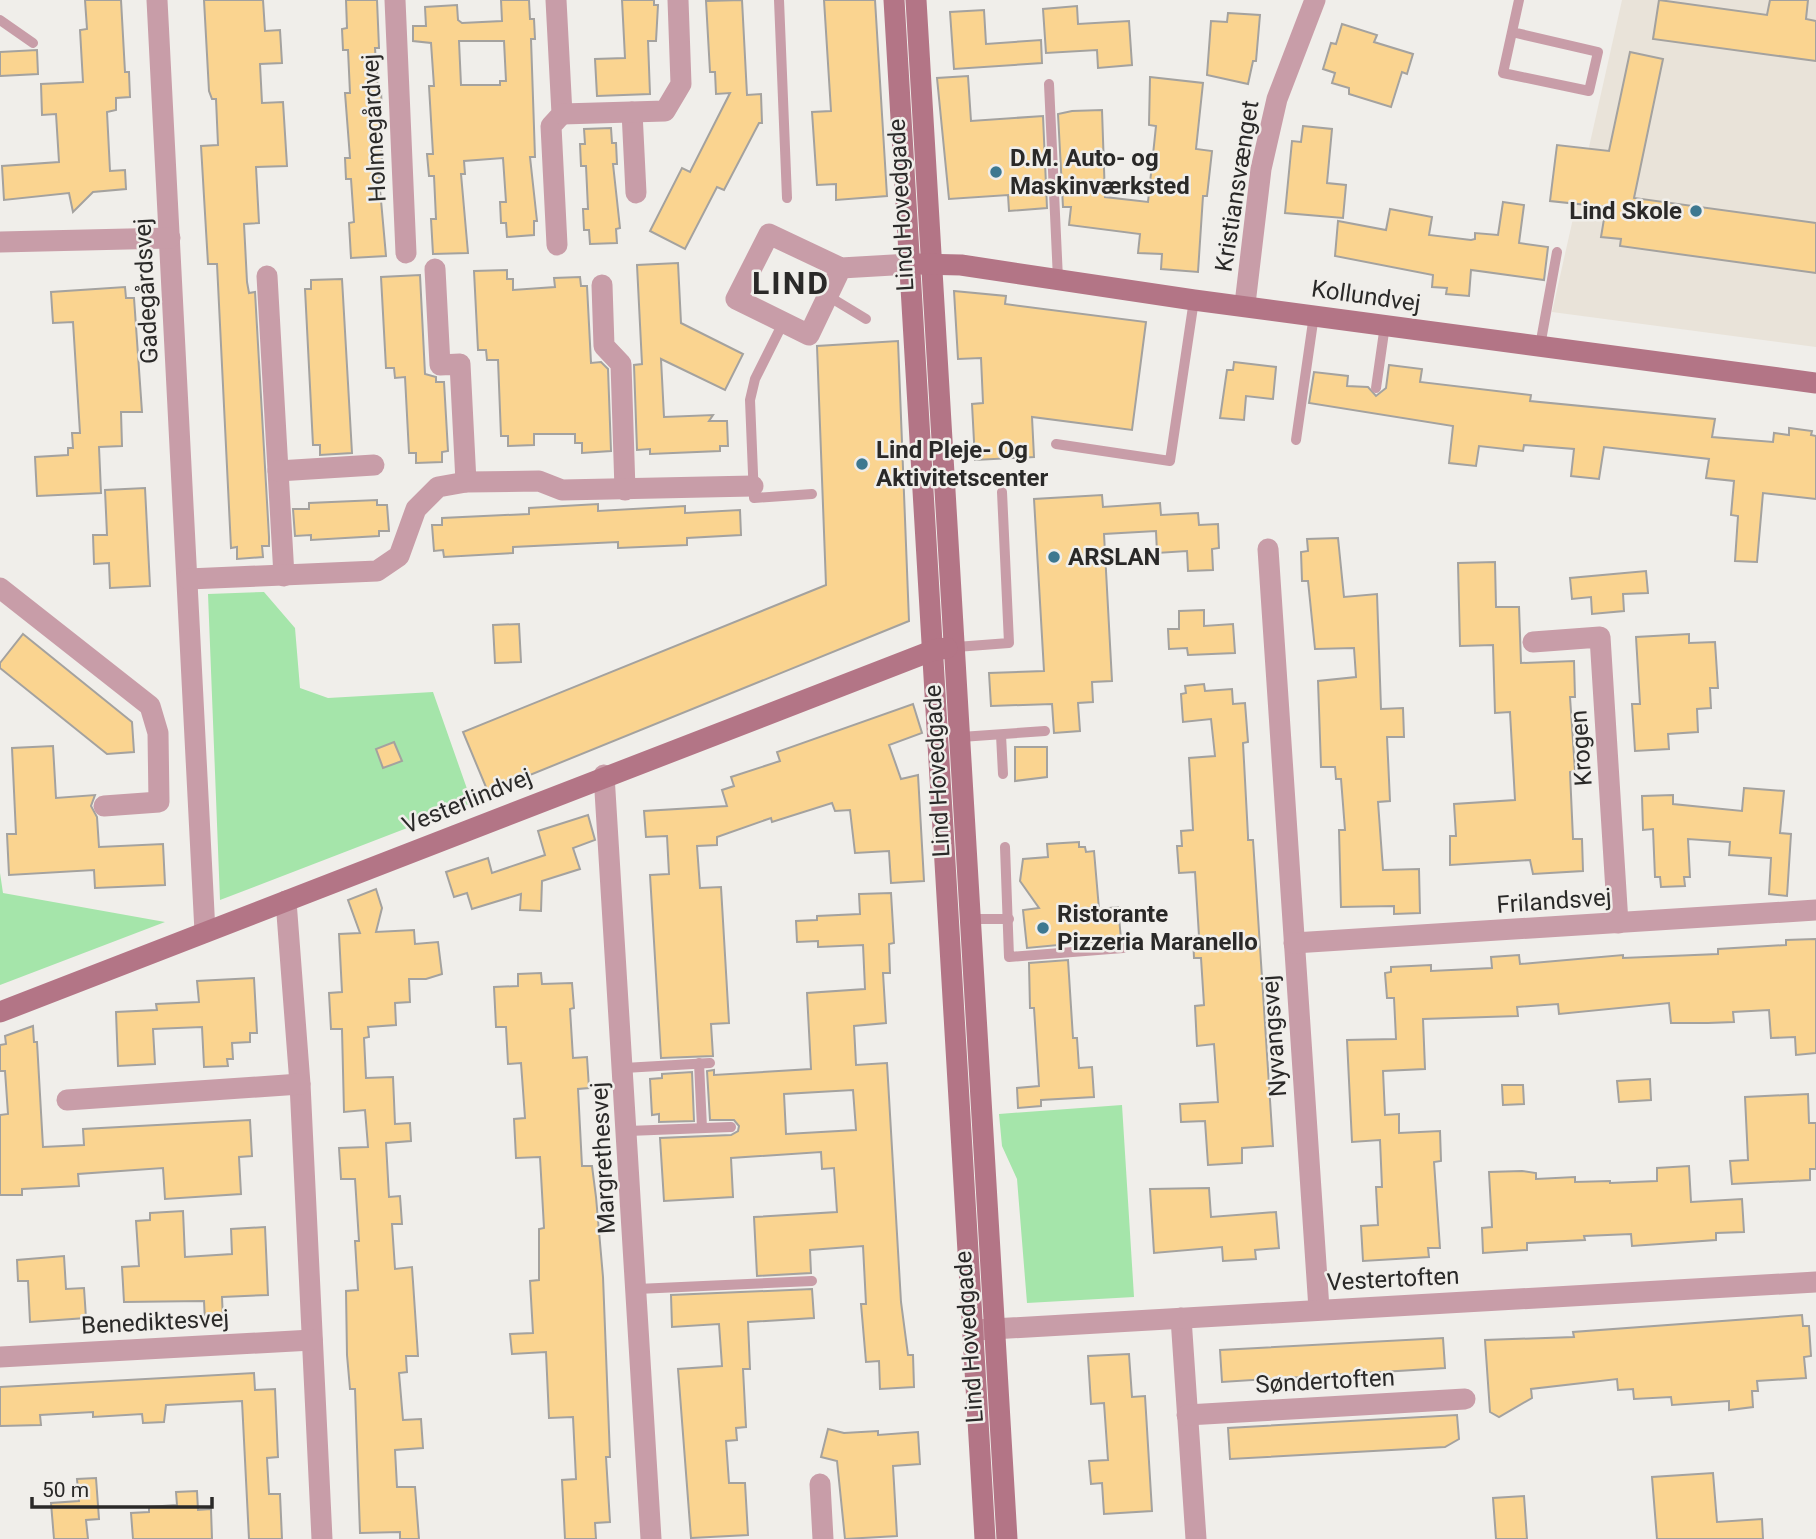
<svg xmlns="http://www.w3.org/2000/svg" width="1816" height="1539" font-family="Roboto,sans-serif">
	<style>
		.built { fill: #e9e3d9 }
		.green { fill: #a5e5aa }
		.building { fill: #fad490; stroke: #a4a29f; stroke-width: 2; fill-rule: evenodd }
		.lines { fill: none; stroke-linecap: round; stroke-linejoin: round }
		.lane { stroke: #c89da8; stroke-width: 10 }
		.street { stroke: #c89da8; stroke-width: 21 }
		.secondary { stroke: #b37586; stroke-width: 21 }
		.poi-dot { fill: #3d7890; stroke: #f0eeea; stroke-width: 2.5 }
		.labels { text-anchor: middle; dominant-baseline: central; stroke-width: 5; stroke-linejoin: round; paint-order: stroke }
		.street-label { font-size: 24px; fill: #2a2928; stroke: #f0eeea }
		.poi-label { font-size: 24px; font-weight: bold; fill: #2a2928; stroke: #f0eeea; text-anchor: start }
		.district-label { font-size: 32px; font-weight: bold; letter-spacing: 2px; fill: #2a2928; stroke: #f0eeea }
	</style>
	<rect width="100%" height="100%" fill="#f0eeea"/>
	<path class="built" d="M1622 0H1816V347L1552 312Z"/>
	<g class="green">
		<path d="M264 592 295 628 300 688 328 698 433 692 472 803 220 900 208 594Z"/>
		<path d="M0 873 3 893 165 922 0 985Z"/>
		<path d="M1122 1105 1134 1297 1027 1303 1017 1179 1002 1146 999 1114Z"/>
	</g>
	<g class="building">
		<path d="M85 0H121L125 72H129L130 97 116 98V110L107 112 110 171 125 170 126 189 93 192 73 212 69 193 4 200 2 166 59 162 56 114 42 115 41 84 83 82 80 30 87 29Z"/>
		<path d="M204 0H263L265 31 280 30 282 63 260 64 262 103 283 102 287 166 256 167 259 223 244 224 247 282 249 293 255 292 269 537V546H262L263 557 237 559V547L231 548 217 264H208L201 146 218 145 216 99H212L209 91Z"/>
		<path d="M346 0H377L379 48H375L378 92 381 91 382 113H379L383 178H379L386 256 351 258 349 223 354 222 351 179H346L345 158H350L345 93H350L348 50H343L342 29 347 28Z"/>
		<path d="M501 0H529L530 19H534L535 39H531L535 157H530L537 221H534V235L507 237 506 223H501L500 202H506L503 158 464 161 465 174H461L468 253 433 254 431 219H436L434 176H429L427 154H433L429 86H434L431 43 413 41V26H426L425 7 457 5 458 20 462 23 502 21ZM459 41H504L506 81H500V85H461Z"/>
		<path d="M622 0H654V5H658L656 41H648L650 94 597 96 595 59 625 58Z"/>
		<path d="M742 0 747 95 761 94 762 123H759L724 190 717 187 685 249 650 231 682 168 690 172 730 93 716 94 715 72H710L706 1Z"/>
		<path d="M824 0H875L887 196 836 200V184L817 185 812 112 831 111Z"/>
		<path d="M1659 0 1767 15 1770 0H1808L1806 19 1816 21V61L1653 39Z"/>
		<path d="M1077 6 1078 24 1129 21 1132 65 1098 68 1097 50 1046 53 1043 9Z"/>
		<path d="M984 10 986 44 1041 40 1042 63 954 69 950 12Z"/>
		<path d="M1228 13 1260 15 1256 61H1253L1248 84 1207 75 1211 21 1227 22Z"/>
		<path d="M1342 24 1377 35 1374 42 1413 54 1407 74 1402 72 1391 107 1349 94V88L1332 83 1335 73 1323 69 1331 43 1336 44Z"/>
		<path d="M37 50 38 74 0 76V52Z"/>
		<path d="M1630 52 1663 59 1634 198 1816 223V273L1620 246 1621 239 1601 237 1606 207 1550 201 1557 145 1609 151Z"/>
		<path d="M968 76 971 121 1043 116 1047 208 1009 211 1008 195 949 199 937 78Z"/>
		<path d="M1150 77 1203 83 1196 149 1212 151 1207 196H1203L1198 272 1161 269 1162 254 1138 253 1140 234 1069 225 1071 207H1063L1058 114 1072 111 1102 110 1105 197 1148 202 1156 126 1149 125Z"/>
		<path d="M1303 126 1332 129 1327 183 1346 185 1343 218 1285 213 1292 141 1301 142Z"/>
		<path d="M611 128 612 143H616L617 164H613L620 228 616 229 617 243 590 244 589 230H584L583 209H588L586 166H581L580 144H585L584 129Z"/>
		<path d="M1503 202 1524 205 1519 243 1548 247 1544 280 1471 270 1469 296 1446 294 1447 288 1432 287 1433 275 1335 256 1338 221 1386 230 1390 209 1432 217 1429 235 1471 240 1475 239V233L1498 235Z"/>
		<path d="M678 263 681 323 743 354 725 390 661 359 664 417 713 415 709 421H727L728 446H720V451L650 454V449L637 450 634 365 642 364 637 265Z"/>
		<path d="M507 270V279H513V290L555 287 554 278 580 277 581 286H587L591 363 601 362 608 369 611 451 582 453V443H575V434H534V445L508 446V436H501L498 360H487L486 350H478L474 271Z"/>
		<path d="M420 275 425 374 436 377V382H444L448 451 442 452V462L416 463V453H409L405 377 395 378 394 368H386L381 277Z"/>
		<path d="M342 279 352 453 320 455V445H313L305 289H311V280Z"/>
		<path d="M125 287 126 298H134L142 412H121L122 446 99 447 101 493 37 496 35 457 68 455V448H73L72 433H80L73 322 53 323 51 292Z"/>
		<path d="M954 291 1006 296 1005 304 1146 322 1132 430 1032 417 1034 457 975 460 972 404 983 403 981 358 958 359Z"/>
		<path d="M898 341 909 621 488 792 463 732 826 585 817 346Z"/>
		<path d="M1234 362 1276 367 1273 399 1246 396 1244 420 1220 418 1227 370H1233Z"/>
		<path d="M1389 365 1422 369 1420 382 1531 395 1530 401 1715 419 1712 437 1773 442 1774 433 1789 435V428L1812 431 1811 435 1816 436V499L1763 493 1757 562 1735 561 1738 516 1731 515 1734 481 1706 478 1709 459 1604 447 1599 479 1571 476 1574 449 1524 445 1523 451 1479 446 1476 466 1449 463 1453 426 1309 403 1314 372 1348 376 1347 386 1368 387 1376 396 1386 388Z"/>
		<path d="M145 488 150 586 110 588 109 563 94 564 93 535H107L105 490Z"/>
		<path d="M1102 495 1103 507 1160 503 1161 515 1198 513 1199 525 1218 524 1219 548 1212 549 1213 570 1188 571 1187 551 1157 553 1156 531 1104 534 1112 681 1092 682 1093 702 1078 703 1080 731 1054 733 1052 704 991 706 989 673 1044 671 1034 499Z"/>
		<path d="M377 500V505H387L389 531H379V536L311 540V535L295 536 293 509H309V503Z"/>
		<path d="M598 504V511L685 506V513L740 510 741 535 687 538V545L618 548V542L513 547V553L444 557 443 550 434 551 432 525H442V518L529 514V508Z"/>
		<path d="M1338 538 1344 597 1377 594 1381 709 1403 708 1404 737H1387L1390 801 1378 802 1383 870 1419 869 1420 913 1394 914V906L1341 907 1339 830H1345L1341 779H1336L1335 767H1321L1318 681 1356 677 1354 648 1315 649 1308 581H1302L1301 552 1308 551 1307 539Z"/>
		<path d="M1495 562 1496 607H1519L1521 663 1574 661 1575 697H1570L1575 771 1570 772 1573 839H1582L1583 871 1533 874 1530 860 1450 865V836H1456L1454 804 1515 800 1510 712 1495 713 1493 645 1460 646 1458 563Z"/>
		<path d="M1646 571 1648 593 1623 594 1624 611 1592 614 1591 597 1572 599 1570 578Z"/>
		<path d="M1204 610V626L1233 624 1235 653 1188 655 1187 648 1169 649 1168 629H1179V611Z"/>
		<path d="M519 624 521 662 495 663 493 625Z"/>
		<path d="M23 634 132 722 134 752 107 754 0 668V663Z"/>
		<path d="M1689 634V643L1715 642 1718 688H1710L1711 708 1697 709 1698 732 1668 734 1669 749 1635 751 1632 704H1640L1636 637Z"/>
		<path d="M1204 684 1205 691 1232 689 1233 704 1245 703 1248 742 1243 743 1248 836V840H1253L1273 1146 1242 1148V1163L1208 1165 1205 1121 1181 1122 1180 1104 1218 1102 1214 1044 1197 1046 1195 1006 1204 1005 1201 958H1194L1193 936H1199L1195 872 1179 873 1177 846H1182L1181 831 1193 830 1189 758 1215 756 1211 719 1183 722 1181 694 1186 693 1185 686Z"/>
		<path d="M913 704 922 733 889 745 901 779 918 775 924 881 891 883 889 851 855 853 850 810 835 811 832 803 772 822 771 818 717 837V845L697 846 700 888 721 887 729 1023 711 1024 713 1056 661 1058 650 875 669 874 667 836 646 837 644 811 727 806 722 790 734 786 731 777 780 761 777 752Z"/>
		<path d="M394 742 402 761 383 768 376 749Z"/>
		<path d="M53 746 56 798 95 795 91 806 97 817 99 847 163 844 165 885 95 888 94 870 9 875 7 834H16L12 748Z"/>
		<path d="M1015 747H1047V777L1015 781Z"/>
		<path d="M1744 788 1784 791 1780 833 1791 834 1787 896 1769 894 1771 858 1729 855 1730 842 1688 839 1690 877H1684L1685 886 1661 887 1660 877H1655L1653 829 1643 830 1642 796 1673 795V804L1742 811Z"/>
		<path d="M588 815 595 840 573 848 580 869 542 881 541 911 520 910 521 894 472 909 467 893 454 897 446 872 488 858 492 873 545 855 538 831Z"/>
		<path d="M1079 842V847H1085L1086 852 1094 851 1099 909 1118 907 1121 939 1027 948 1023 910 1039 908 1020 881 1023 859 1048 857 1047 844Z"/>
		<path d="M376 889 382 908 376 932 414 930 415 944 438 942 442 974 426 979H409L410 1002 395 1003 396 1025 368 1027 369 1037 364 1038 366 1078 393 1077 395 1124 410 1123 411 1141 386 1143 389 1197 400 1196 402 1224H392L395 1269 412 1267 418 1356H406L407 1372 399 1373 403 1420 421 1419 423 1448 395 1450 397 1487H415L419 1539H400V1532L360 1533 355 1389H350L347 1355 346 1291 358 1290 355 1241H359L355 1179H341L339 1148 368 1147 365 1110 344 1112 342 1029H331L329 993 342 992 339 934 360 933 348 900Z"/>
		<path d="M891 893 894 943 889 944 890 973H883L886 1023 854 1026 856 1065 887 1063 901 1302 908 1355H913L914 1387 880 1389 879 1361 866 1362 861 1304H866L863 1246 810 1250 811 1273 757 1276 754 1217 837 1212 834 1168 822 1169 821 1152 731 1158 733 1197 664 1201 660 1138 731 1135 738 1131 739 1126 734 1120H710L707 1071 714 1070V1075L811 1069 807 993 865 989 863 945 818 947V941L797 942 796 921 817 920V916L860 914 859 894ZM853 1090 856 1130 786 1134 784 1094Z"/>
		<path d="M1816 939V1053L1796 1055 1795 1037 1771 1038 1769 1010 1733 1012 1734 1022 1708 1023H1671L1669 1003 1559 1014 1558 1004 1517 1007 1518 1016 1423 1019 1425 1069 1383 1071 1385 1115 1399 1114V1133L1440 1131 1441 1161 1434 1162 1440 1248H1428L1429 1257 1363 1261 1361 1226 1378 1225 1376 1187H1382L1380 1140 1352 1142 1347 1040 1396 1039 1394 998H1387L1385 973 1391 972V967L1431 965V971L1492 968 1491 957 1519 955 1520 964 1623 955V958L1718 954V949L1786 945V940Z"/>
		<path d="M1068 960 1073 1038H1077L1079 1068 1092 1067 1094 1097 1041 1100V1106L1018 1108 1017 1088 1039 1086 1034 1008H1030L1029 963Z"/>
		<path d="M541 973 542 984 572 983 574 1008 570 1009 573 1058 587 1057 589 1088 578 1089 582 1166H592L596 1197 603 1277 610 1457H606L610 1522 595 1523 596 1539H565L562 1480 576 1479 573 1417 549 1418 546 1352 512 1354 510 1334 533 1333 530 1281 539 1280V1229L544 1228 540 1157 516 1158 514 1119 525 1118 521 1063 508 1064 506 1027H496L494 987 518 986V974Z"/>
		<path d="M254 978 257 1033H250V1042L232 1043 233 1059H227L228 1066 204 1067 202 1027 153 1029 155 1064 118 1066 116 1012 157 1010 156 1004 199 1002 197 981Z"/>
		<path d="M33 1026 34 1042H37L43 1147 84 1145 83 1129 250 1120 252 1156 239 1157 241 1194 165 1199 163 1168 78 1174 79 1186 22 1189V1195H0V1115L8 1114 5 1071H0V1045L6 1044 5 1036Z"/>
		<path d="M692 1072 694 1121 659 1122V1114L652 1115 650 1079 662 1078V1074Z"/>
		<path d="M1650 1079 1651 1100 1619 1102 1617 1081Z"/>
		<path d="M1502 1085H1523L1524 1104 1503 1105Z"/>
		<path d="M1808 1094 1809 1123H1816V1169H1810V1180L1732 1184 1730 1161 1748 1160 1745 1097Z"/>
		<path d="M1689 1166 1691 1202 1742 1199 1744 1232 1716 1233V1240L1632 1246 1631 1234 1584 1236 1585 1240 1527 1243V1250L1483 1253 1482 1228 1492 1227 1489 1172 1522 1171 1536 1173V1179L1575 1177V1182L1610 1181V1183L1657 1181V1168Z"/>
		<path d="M1209 1188 1211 1217 1276 1212 1279 1248 1255 1250 1256 1259 1223 1261 1222 1247 1154 1253 1150 1189Z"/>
		<path d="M183 1211 185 1257 232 1254 231 1229 265 1227 268 1295 222 1297 223 1320 205 1322 204 1301 124 1302 122 1267 139 1266 136 1221 150 1220V1213Z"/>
		<path d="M64 1256 66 1289 84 1288 86 1318 30 1322 28 1281H18L17 1260Z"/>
		<path d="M812 1289 814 1318 748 1322 750 1369H743L746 1427 736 1428 737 1440 726 1441 729 1483H745L748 1535 691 1538 678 1369 722 1366 719 1324 672 1327 671 1295Z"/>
		<path d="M1802 1315 1803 1326H1809L1811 1356 1804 1357 1806 1378 1757 1381 1758 1391H1752L1753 1407 1729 1410V1401L1672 1405 1671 1397 1634 1399 1633 1389 1618 1390 1617 1379 1531 1389 1532 1398 1499 1417 1490 1412 1485 1340 1574 1337 1573 1332Z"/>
		<path d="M1443 1338 1445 1368 1222 1382 1220 1350Z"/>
		<path d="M1129 1354 1132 1397 1145 1396 1152 1511 1104 1514 1102 1483 1091 1484 1089 1461 1108 1460 1104 1403 1091 1404 1088 1356Z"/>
		<path d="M254 1373 255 1390 275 1389 278 1457 267 1458 269 1494H280L282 1539H249L242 1401 166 1405 164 1422 143 1423 142 1414 93 1417V1412L40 1415 41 1425 0 1426V1387Z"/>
		<path d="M1457 1415 1459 1439 1445 1447 1230 1459 1228 1428Z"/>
		<path d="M828 1429 844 1433 878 1431V1435L918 1432 920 1464 893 1466 897 1536 845 1539 837 1461 821 1457Z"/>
		<path d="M1713 1473 1717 1522 1762 1519 1763 1539H1657L1652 1477Z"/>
		<path d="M96 1478 99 1519 86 1520 88 1539H54L51 1503 79 1501 77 1479Z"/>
		<path d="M197 1491 198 1510 211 1509 212 1539H133L131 1513 149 1512V1507L177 1505 176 1492Z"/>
		<path d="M1524 1496 1527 1539H1496L1493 1498Z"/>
	</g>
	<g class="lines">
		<g class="lane">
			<path d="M779 0 787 198"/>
			<path d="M0 20 33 43"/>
			<path d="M1512 32 1598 52 1589 91 1503 73 1519 0"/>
			<path d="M1049 84 1058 279"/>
			<path d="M828 296 866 319"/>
			<path d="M783 323 755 379 750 400 754 498 812 494"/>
			<path d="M1540 346 1557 252"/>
			<path d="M1376 388 1385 325"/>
			<path d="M1296 440 1314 315"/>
			<path d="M1056 444 1170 461 1194 300"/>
			<path d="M956 647 1009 643 1002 492"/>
			<path d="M1001 735 1003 774"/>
			<path d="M961 737 1045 731"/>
			<path d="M1005 847 1009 957 1123 948"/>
			<path d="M971 919H1009"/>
			<path d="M699 1063 702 1128"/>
			<path d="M624 1068 710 1063"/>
			<path d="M628 1131 731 1127"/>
			<path d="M637 1289 812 1281"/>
		</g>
		<g class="street">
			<path d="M157 0 205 932"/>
			<path d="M395 0 406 253"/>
			<path d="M556 0 562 114 551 126 557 245"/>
			<path d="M632 112 636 193"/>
			<path d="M562 114 665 111 681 84 678 0"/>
			<path d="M0 242 170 238"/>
			<path d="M841 268 809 335 736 299 769 234 841 268 910 264"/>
			<path d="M435 269 440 365 460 364 466 482"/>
			<path d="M267 276 284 576"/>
			<path d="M602 285 604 346 621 364 625 490"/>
			<path d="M1245 304 1261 169 1277 99 1315 0"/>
			<path d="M278 471 374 465"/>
			<path d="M1268 549 1319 1309"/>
			<path d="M188 579 377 571 399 556 416 509 438 487 466 482 539 481 562 490 753 486"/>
			<path d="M0 588 150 706 158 733 159 802 104 806"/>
			<path d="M1533 642 1600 637 1618 923"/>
			<path d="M604 775 651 1539"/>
			<path d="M286 901 300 1084 322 1539"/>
			<path d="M1294 943 1816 910"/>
			<path d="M67 1100 300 1084"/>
			<path d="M1181 1318 1196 1539"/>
			<path d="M976 1330 1816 1282"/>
			<path d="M0 1357 312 1340"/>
			<path d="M1187 1415 1465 1399"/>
			<path d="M820 1484 823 1539"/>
		</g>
		<g class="secondary">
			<path d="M894 0 985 1539"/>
			<path d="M916 0 1007 1539"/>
			<path d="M919 264 961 265 1194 300 1816 383"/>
			<path d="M0 1012 934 650 947 648"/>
		</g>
	</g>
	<g class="poi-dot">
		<circle cx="996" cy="172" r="7"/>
		<circle cx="1696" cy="211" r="7"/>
		<circle cx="862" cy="464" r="7"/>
		<circle cx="1054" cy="557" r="7"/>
		<circle cx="1043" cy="928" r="7"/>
	</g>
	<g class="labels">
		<g class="street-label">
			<text transform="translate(374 128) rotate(-93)">Holmegårdvej</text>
			<text transform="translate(1237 186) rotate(-81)">Kristiansvænget</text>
			<text transform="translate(901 205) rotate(-93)">Lind Hovedgade</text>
			<text transform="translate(146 291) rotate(-93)">Gadegårdsvej</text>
			<text transform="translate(1366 296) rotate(8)">Kollundvej</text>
			<text transform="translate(1581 748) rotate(-94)">Krogen</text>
			<text transform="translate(937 771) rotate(-93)">Lind Hovedgade</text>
			<text transform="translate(467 801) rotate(-22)">Vesterlindvej</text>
			<text transform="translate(1554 901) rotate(-4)">Frilandsvej</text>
			<text transform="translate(1274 1036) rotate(-94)">Nyvangsvej</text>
			<text transform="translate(603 1158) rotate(-93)">Margrethesvej</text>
			<text transform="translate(1393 1279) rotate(-3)">Vestertoften</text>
			<text transform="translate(155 1322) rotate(-3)">Benediktesvej</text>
			<text transform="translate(969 1337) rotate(-94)">Lind Hovedgade</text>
			<text transform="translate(1325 1381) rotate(-3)">Søndertoften</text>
		</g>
		<g class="poi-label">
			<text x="1010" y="158">D.M. Auto- og<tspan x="1010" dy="28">Maskinværksted</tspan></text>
			<text x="1682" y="211" text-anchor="end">Lind Skole</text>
			<text x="876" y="450">Lind Pleje- Og<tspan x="876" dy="28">Aktivitetscenter</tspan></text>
			<text x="1068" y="557">ARSLAN</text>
			<text x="1057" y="914">Ristorante<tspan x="1057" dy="28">Pizzeria Maranello</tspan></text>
		</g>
		<g class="district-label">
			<text x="791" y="283">LIND</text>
		</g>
	</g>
	<path d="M32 1497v10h180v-10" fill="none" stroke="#2a2928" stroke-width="3.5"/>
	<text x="42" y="1497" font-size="21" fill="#2a2928" stroke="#f0eeea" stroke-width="5" paint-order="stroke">50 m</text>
</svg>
